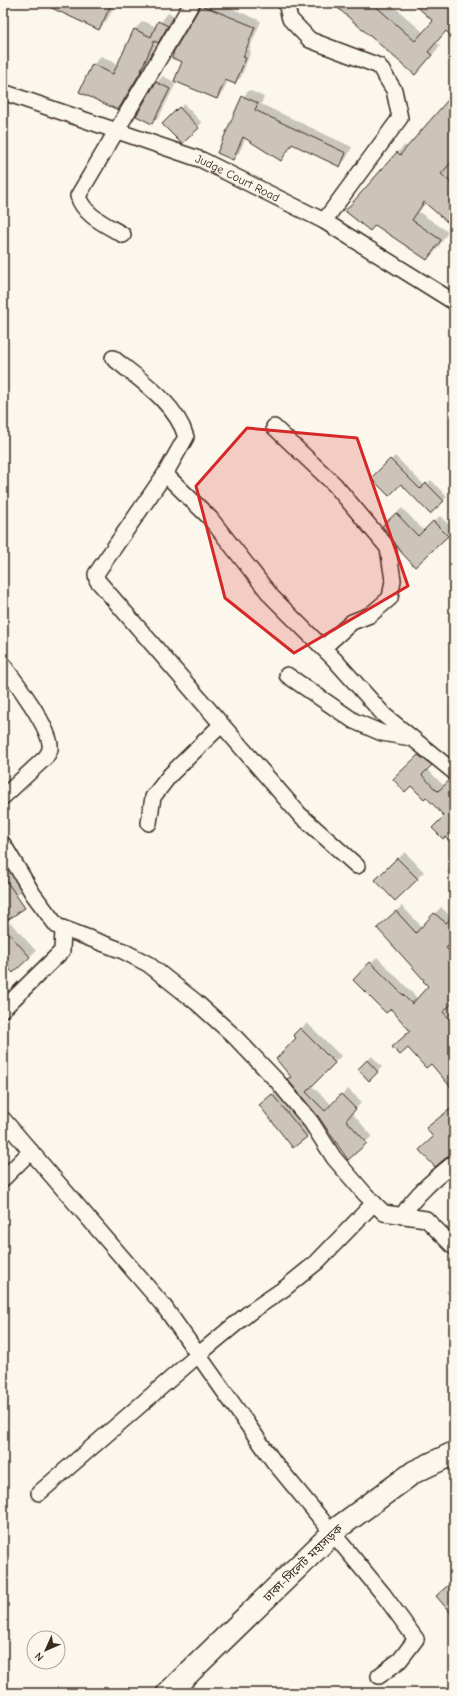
<svg xmlns="http://www.w3.org/2000/svg" width="457" height="1696" font-family="'Comic Neue','Noto Sans Bengali',sans-serif">
	<style>
		.shadow { fill: #0003 }
		.building { fill: #ccc4b9; stroke: #3b2a1e }
		.lines { fill: none; stroke-linecap: round; stroke-linejoin: round }
		.minor-casing { stroke: #3b2a1e; stroke-width: 18 }
		.highway-casing { stroke: #3b2a1e; stroke-width: 25 }
		.minor { stroke: #fbf7ec; stroke-width: 15 }
		.highway { stroke: #fbf7ec; stroke-width: 22 }
		.marked { fill: #d62828; fill-opacity: 0.2; stroke: #d62828; stroke-width: 3; stroke-linejoin: round }
		.labels { text-anchor: middle; dominant-baseline: central; stroke-width: 3; stroke-linejoin: round; paint-order: stroke }
		.street-label { font-size: 12px; fill: #3b2a1e; stroke: #fbf7ec }
	</style>
	<rect width="100%" height="100%" fill="#fbf7ec"/>
	<filter id="ink" filterUnits="userSpaceOnUse"><feTurbulence type="fractalNoise" baseFrequency=".025" numOctaves="2"/><feDisplacementMap in="SourceGraphic" scale="8" xChannelSelector="R" yChannelSelector="G"/><feConvolveMatrix kernelMatrix="1 2 1 2 8 2 1 2 1" color-interpolation-filters="sRGB"/></filter>
	<g filter="url(#ink)">
		<g class="shadow">
			<path d="M54 3H116L107 20 99 29Z"/>
			<path d="M204 3H219L261 21 249 50 251 51 241 77 234 83 228 80 223 92 217 98 201 5Z"/>
			<path d="M333 3H390L424 33 435 21 414 3H454V37L446 31 436 42 440 46 423 66Z"/>
			<path d="M168 13 176 17 166 33 157 42 148 64 127 100 118 109 93 65 101 56 118 64 135 29 143 21 157 27Z"/>
			<path d="M163 76 176 83 159 117 152 123 157 82Z"/>
			<path d="M249 90 264 97 261 104 352 147 346 159 340 165 293 143 281 159 246 137 239 153 233 159 243 97Z"/>
			<path d="M454 95V158L448 165 454 171V227L426 202 419 212 448 232 435 252 427 259 376 224 397 153 405 145 407 147Z"/>
			<path d="M184 104 202 123 182 142 163 124Z"/>
			<path d="M395 456 425 486 431 480 447 497 430 513 401 483 373 478Z"/>
			<path d="M402 508 424 531 440 516 453 529 415 566 383 526Z"/>
			<path d="M425 749 437 759 427 769 442 784 445 785 454 777V845L445 816 426 796 411 784 395 779Z"/>
			<path d="M405 852 424 872 395 900 376 880Z"/>
			<path d="M3 860 21 892 3 905Z"/>
			<path d="M454 865V879L447 872Z"/>
			<path d="M402 906 422 927 441 907 452 918 454 916V939L451 942 454 945V1020L450 1024 454 1029V1090L431 1062 408 1046 411 1030 391 1007 354 980 377 957 418 999 430 986 384 922Z"/>
			<path d="M11 923 36 951 13 971 3 960V930Z"/>
			<path d="M307 1023 341 1056 312 1086 332 1105 348 1089 362 1102 352 1113 372 1136 348 1159 319 1116 289 1079 292 1076 298 1038 295 1035Z"/>
			<path d="M372 1056 382 1067 369 1079 359 1069Z"/>
			<path d="M279 1088 312 1130 306 1136 260 1105Z"/>
			<path d="M454 1284V1300L446 1292Z"/>
			<path d="M454 1561V1569L450 1565Z"/>
		</g>
		<g class="building">
			<path d="M41 3H112L99 30Z"/>
			<path d="M332 3H372L415 41 433 21 413 3H454V39L446 31 428 52 432 55 415 75Z"/>
			<path d="M201 5 255 27 243 57 246 58 235 84 225 80 217 99 174 81 182 62 172 58 174 51Z"/>
			<path d="M158 21 168 26 158 43 154 41 140 73 118 110 79 92 92 64 113 74 134 29 151 37Z"/>
			<path d="M156 82 170 89 152 124 136 116Z"/>
			<path d="M454 93V159L441 174 454 185V228L424 202 412 220 441 240 427 260 375 225 370 231 345 211 397 152 400 155Z"/>
			<path d="M242 96 258 103 255 110 346 153 340 167 292 144 281 161 243 137 233 160 217 153Z"/>
			<path d="M179 107 199 128 182 144 162 124Z"/>
			<path d="M390 459 420 489 426 483 444 501 430 514 401 484 389 496 371 478Z"/>
			<path d="M396 513 418 536 433 521 448 536 415 567 401 552 382 526Z"/>
			<path d="M418 755 432 765 422 775 436 790 438 791 450 780 454 781V846L445 837 443 839 432 828 444 816 426 797 424 799 411 786 405 792 393 779Z"/>
			<path d="M397 858 418 879 395 901 375 880Z"/>
			<path d="M3 876 25 908 3 923Z"/>
			<path d="M396 911 416 933 434 913 446 923 454 915V940L446 948 454 956V1001L443 1012 454 1024V1091L431 1064 426 1068 408 1048 400 1055 392 1047 410 1031 391 1009 386 1013 353 980 370 962 412 1004 428 986 423 981 424 980 377 928Z"/>
			<path d="M3 927 30 957 13 973 3 962Z"/>
			<path d="M300 1028 335 1063 306 1092 325 1111 341 1094 356 1109 346 1120 367 1143 348 1160 318 1116 287 1079 291 1077 276 1059 296 1038 293 1035Z"/>
			<path d="M367 1060 378 1072 369 1081 358 1069Z"/>
			<path d="M272 1094 307 1137 293 1148 259 1105Z"/>
			<path d="M454 1106V1154L448 1156 435 1167 419 1150 433 1137 426 1128Z"/>
			<path d="M454 1580V1617L436 1596Z"/>
		</g>
		<g class="lines">
			<g class="minor-casing">
				<g id="minor">
					<path d="M286 3 290 19 310 40 379 66 394 90 400 118 324 221"/>
					<path id="s1" d="M3 92 202 160 324 221 454 302"/>
					<path d="M123 235C107 225 84 216 78 196L192 3"/>
					<path d="M113 358C139 379 176 403 186 437L165 474 100 568 96 574 97 580 299 814 357 866"/>
					<path d="M274 427 335 485 388 548 393 580 390 598 370 615 352 622 323 648"/>
					<path d="M165 474 210 518 272 597 334 659 384 715 454 772"/>
					<path d="M3 665C14 679 53 731 50 749 50 751 47 755 46 757L3 797"/>
					<path d="M287 675 354 721 382 733 411 738"/>
					<path d="M149 823 153 797 170 775 221 725"/>
					<path d="M3 844 33 894 57 926 123 951 148 964 196 1002 233 1035 278 1082 311 1122 334 1158 365 1194 384 1213 426 1219 454 1247"/>
					<path d="M3 1009 62 951 63 929"/>
					<path d="M3 1119 163 1305 274 1462 383 1594 416 1639 400 1660 379 1676"/>
					<path d="M3 1179 31 1151"/>
					<path d="M402 1216C416 1194 434 1179 454 1163"/>
					<path d="M39 1493 198 1355 250 1312 285 1288 317 1262 374 1203"/>
				</g>
			</g>
			<g class="highway-casing">
				<path id="highway" d="M168 1693 339 1527 414 1472 454 1453"/>
			</g>
			<use href="#minor" class="minor"/>
			<use href="#highway" class="highway"/>
		</g>
	</g>
	<path class="marked" d="M247 428 357 438 408 586 294 653 225 598 196 486Z"/>
	<g class="labels">
		<g class="street-label">
			<text stroke="none"><textPath href="#s1" startOffset="250">Judge Court Road</textPath></text>
			<text transform="translate(303 1563) rotate(-44)">ঢাকা-সিলেট মহাসড়ক</text>
		</g>
	</g>
	<rect width="457" height="1696" fill="none" stroke="#fbf7ec" stroke-width="16"/>
	<rect x="8" y="8" width="441" height="1680" fill="none" stroke="#3b2a1e" stroke-width="1.5" filter="url(#ink)"/>
	<g transform="translate(46 1650) rotate(225)"><circle r="19" fill="#fbf7ec" stroke="#aea59a"/>
	<path d="M0-3L7 15L0 10L-7 15Z" fill="#3b2a1e"/>
	<text y="-6" font-size="11" font-weight="bold" text-anchor="middle" fill="#3b2a1e">N</text>
	</g>
</svg>
